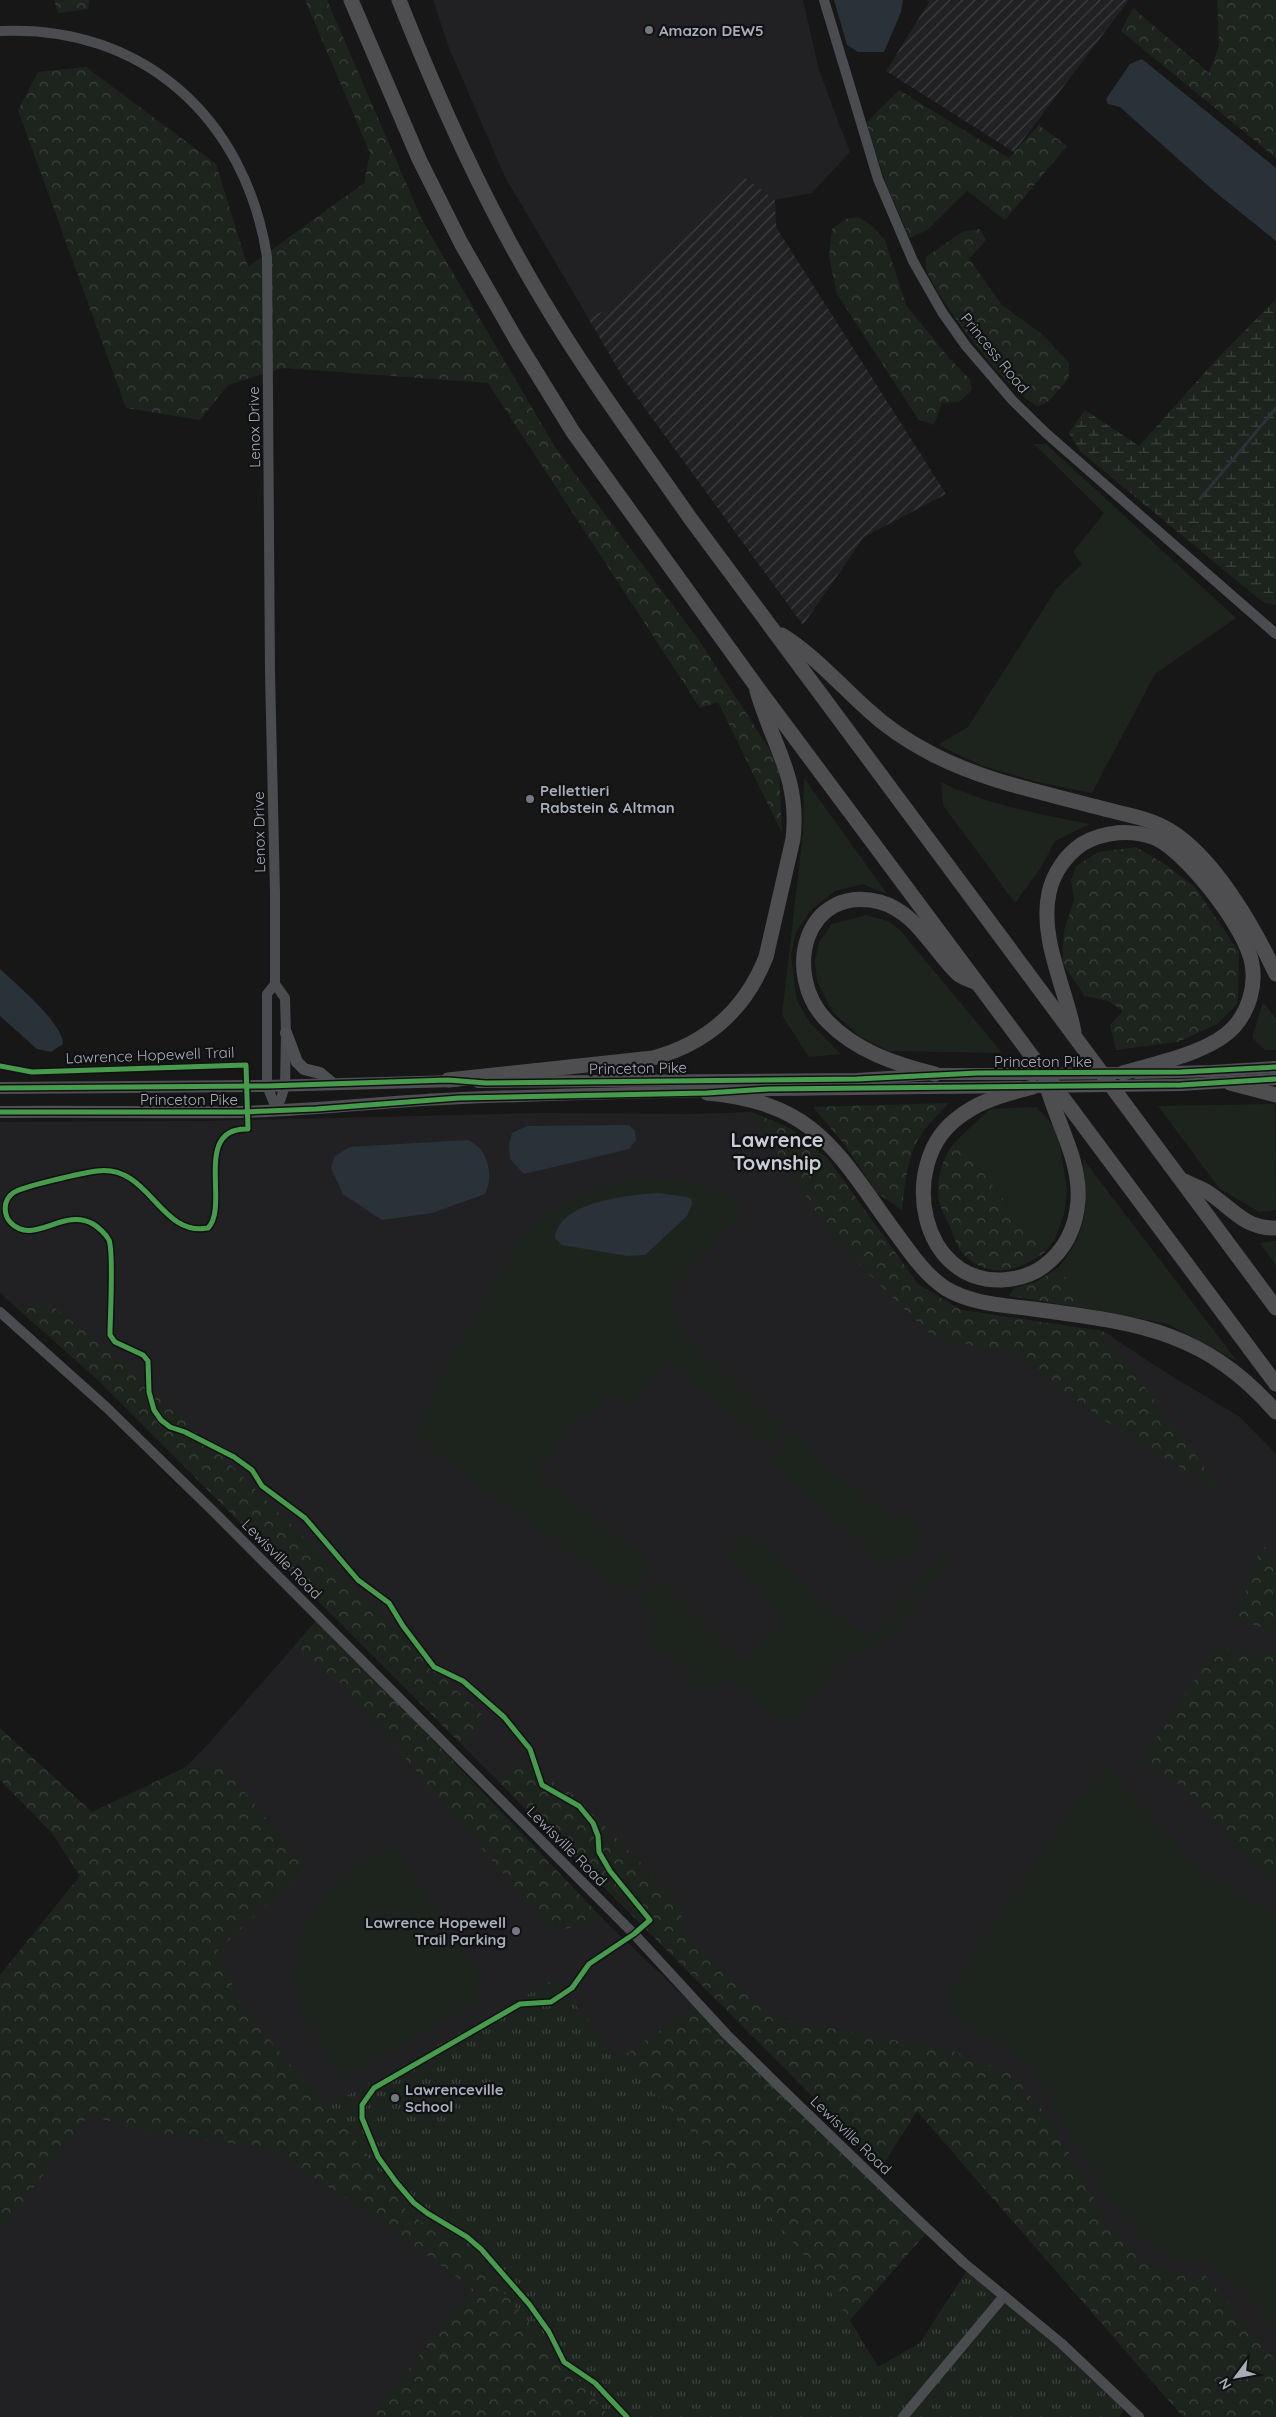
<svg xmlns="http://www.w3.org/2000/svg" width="1276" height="2417" font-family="Quicksand,sans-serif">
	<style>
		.built { fill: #212123 }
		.industrial { fill: url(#industrial-furrows) }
		.grass { fill: #1d241e }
		.forest { fill: url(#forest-crowns) }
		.wetland { fill: url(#wetland-marsh) }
		.park { fill: url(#park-tufts) }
		.water { fill: #2a3239 }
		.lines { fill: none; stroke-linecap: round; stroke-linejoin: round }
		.stream { stroke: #2a3239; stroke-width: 3 }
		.minor { stroke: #4b4c50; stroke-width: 10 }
		.major { stroke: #4d4f52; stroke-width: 12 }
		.highway { stroke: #4e4e51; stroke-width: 15 }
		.major-bridge { stroke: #4d4f52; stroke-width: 12 }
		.cycleway-casing { stroke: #111113; stroke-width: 8 }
		.cycleway { stroke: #469c4c; stroke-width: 5 }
		.poi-dot { fill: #757880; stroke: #111113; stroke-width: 2 }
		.labels { text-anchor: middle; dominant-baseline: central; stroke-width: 4.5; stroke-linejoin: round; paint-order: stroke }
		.poi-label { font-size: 15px; font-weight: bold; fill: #a8adb8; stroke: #111113; text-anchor: start }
		.street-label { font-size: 15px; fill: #a8adb8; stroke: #111113 }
		.district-label { font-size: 20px; font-weight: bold; fill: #c9ccd4; stroke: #111113 }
	</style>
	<defs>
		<pattern id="industrial-furrows" width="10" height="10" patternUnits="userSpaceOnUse" patternTransform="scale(1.25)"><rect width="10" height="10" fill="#212123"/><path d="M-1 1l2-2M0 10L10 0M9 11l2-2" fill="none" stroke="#3e3f41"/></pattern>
		<pattern id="forest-crowns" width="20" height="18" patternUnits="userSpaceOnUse" patternTransform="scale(1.25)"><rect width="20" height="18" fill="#1d241e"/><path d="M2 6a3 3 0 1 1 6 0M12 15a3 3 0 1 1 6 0" fill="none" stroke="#3b413d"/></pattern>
		<pattern id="wetland-marsh" width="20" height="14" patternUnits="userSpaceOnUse" patternTransform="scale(1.25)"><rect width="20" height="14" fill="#1d241e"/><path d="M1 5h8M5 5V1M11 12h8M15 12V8" fill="none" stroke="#3b413d"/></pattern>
		<pattern id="park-tufts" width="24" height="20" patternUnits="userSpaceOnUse" patternTransform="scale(1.25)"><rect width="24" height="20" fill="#1d241e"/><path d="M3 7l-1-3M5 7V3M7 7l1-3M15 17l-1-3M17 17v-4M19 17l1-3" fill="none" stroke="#3b413d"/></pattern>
	</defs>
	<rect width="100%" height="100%" fill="#171717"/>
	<g class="built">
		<path d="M433 0H803L819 70 850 152 812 193 775 200 740 174 609 310 587 316 505 177 449 48Z"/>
		<path d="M751 1112 790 1128 828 1159 918 1284 961 1310 1103 1331 1165 1372 1240 1417 1276 1454V2417H1183L917 2111 882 2166 97 1379 0 1293V1122L196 1121 543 1113 691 1114Z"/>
		<path d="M318 1619 603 1919 929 2230 850 2320 878 2367 920 2343 970 2266 1119 2417H0V1975L80 1876 209 1743Z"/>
	</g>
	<g class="industrial">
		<path d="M926 0H1129L1014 152 886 71 929 2Z"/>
		<path d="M740 174 775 200 776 227 946 494 864 537 803 625 625 381 587 316 609 310Z"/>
	</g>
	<g class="grass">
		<path d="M1034 444H1046L1236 618 1155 674 1092 793 1037 782 983 766 938 745 968 727 1057 588 1082 564 1073 552 1104 513Z"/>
		<path d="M804 778 887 894 862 884 835 891 811 910 796 932 791 955 797 1001 810 1023 841 1054 809 1057 782 1015 803 833Z"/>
		<path d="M941 782C988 805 1038 814 1090 824L1055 841 1040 869 1015 903 943 805Z"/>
		<path d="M866 915 888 921 900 930 1002 1053 889 1051 859 1036 832 1011 817 981 815 961 819 942 832 924Z"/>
		<path d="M1263 1002 1276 1018V1050H1265L1252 1038Z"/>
		<path d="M1275 1104 1276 1210 1259 1212 1219 1188 1158 1106Z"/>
		<path d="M1036 1107 1057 1129 1067 1189 1064 1214 1055 1239 1045 1252 957 1140 990 1109Z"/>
		<path d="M1083 1159 1237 1361 1168 1324 1090 1309 1058 1268C1090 1229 1087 1207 1083 1159Z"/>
		<path d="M645 1179C676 1180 732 1181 743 1215L737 1228 726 1229 673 1289V1314L680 1328 692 1343 752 1397 767 1415 777 1418 785 1426 769 1447 668 1361 629 1407 610 1393 587 1418H578L536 1472 645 1557 651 1567 629 1596 437 1454 422 1442 417 1429 448 1363 518 1241 550 1211 603 1185Z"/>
		<path d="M1276 1241V1265L1260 1243Z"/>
		<path d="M794 1432 812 1447 809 1454 898 1520 904 1515 921 1528 923 1544 898 1562 878 1564 864 1546 770 1461Z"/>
		<path d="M749 1530 823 1602 869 1638 939 1558 946 1554 949 1564 937 1580 932 1578 913 1602 919 1606 893 1637 847 1656 793 1722 782 1723 731 1680 699 1693 688 1684 695 1676 645 1640 656 1618 638 1600 658 1578 742 1662 785 1619 724 1552Z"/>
		<path d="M1105 1763 1199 1869 1276 1915V2334L1249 2297 1206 2261 1177 2260 1141 2238 1107 2196 1028 2063 957 2019 945 1998 1008 1900Z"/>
		<path d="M393 1844 482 1978 476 2002 341 2081 303 2016 295 1971 305 1924 344 1872Z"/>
	</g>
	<g class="forest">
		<path d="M54 0H89L88 9 58 13Z"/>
		<path d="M305 0H327L422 220 555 447 698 639 779 764 782 833 718 702 700 708 488 383 283 368 228 385 200 420 126 408 18 110 38 72 86 67 216 164 248 267 364 183 370 153Z"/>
		<path d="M1217 0H1276V158L1121 31 1133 8 1209 73 1219 46Z"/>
		<path d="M899 90 1009 158 1039 125 1067 146 1005 220 967 191 927 230 910 238 888 189 866 123Z"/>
		<path d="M858 217 871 225 885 240 906 305 948 357 970 379 972 390 959 402 942 403 934 425 918 419 837 294 829 257 832 229 845 219Z"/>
		<path d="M980 229 986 240 969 259 1002 305 1043 335 1069 363V378L1049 401 1039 406C1012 399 939 301 927 272 925 268 926 262 926 257L962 232Z"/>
		<path d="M1136 847 1166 865 1195 887 1239 952 1238 1003 1217 1024 1178 1042 1116 1050 1110 1025 1123 1011 1108 1001 1085 996 1062 963 1064 931 1074 900 1071 880 1076 866 1098 852Z"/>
		<path d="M949 1103C941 1112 931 1121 923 1132 907 1153 905 1184 902 1210L877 1193 844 1144 813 1107Z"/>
		<path d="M751 1112 790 1128 828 1159 918 1284 961 1310 1103 1331 1225 1495 1096 1415 1016 1354 934 1338 835 1241Z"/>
		<path d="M957 1140 1045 1252C1018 1273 984 1280 960 1250 956 1245 954 1236 951 1229 947 1220 941 1210 939 1201 935 1179 943 1155 957 1140Z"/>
		<path d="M1058 1268 1090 1309 1009 1296 1014 1288 1036 1282Z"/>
		<path d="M46 1301 128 1366 235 1469 485 1718 471 1733 465 1748 97 1379 19 1310Z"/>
		<path d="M1262 1543 1276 1563V1632L1236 1619Z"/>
		<path d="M318 1619 603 1919 553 1932 344 1686 294 1646Z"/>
		<path d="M1215 1649 1276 1652V1884L1255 1866 1184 1787 1141 1762Z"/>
		<path d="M0 1728 92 1812 192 1764 220 1762 307 1868 218 1950 240 2003 292 2067 330 2105 406 2210 485 2271 610 2417H371L472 2288 362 2208 265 2147 182 2138 88 2116 0 2232V1975L80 1876 52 1833 0 1780Z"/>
		<path d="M520 1760 575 1796 681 1904 682 1931 770 2017 953 2051 1012 2074 1052 2122 1110 2227 1142 2259 1180 2276 1205 2275 1270 2353 1276 2365V2417H1183L917 2111 882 2166 496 1779Z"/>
		<path d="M694 2007 929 2230 850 2320 798 2248 622 2057Z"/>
	</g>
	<path class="wetland" d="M1276 299V605L1265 603 1243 586 1080 451 1069 433 1085 410 1139 446 1217 359Z"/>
	<path class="park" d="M555 1979C628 2075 720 2155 797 2247 828 2284 853 2326 878 2367L920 2343 970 2266 1125 2407 1119 2417H610L485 2271 406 2210 330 2105Z"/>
	<g class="water">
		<path d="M834 0H903L901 12 884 52H858L847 45Z"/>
		<path d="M1142 59 1276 168V241L1214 191 1120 107 1108 104 1106 99 1130 64Z"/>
		<path d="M0 969C16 984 63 1023 63 1044L51 1052 37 1049 0 1016Z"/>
		<path d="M629 1125 635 1131 636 1140 629 1149 524 1174 510 1159 509 1145 512 1133 527 1126Z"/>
		<path d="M468 1140C472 1142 478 1146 481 1150 490 1162 492 1181 485 1194L432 1213 382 1220 343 1194 331 1168 335 1156 350 1147Z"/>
		<path d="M658 1193 687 1197 691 1199 692 1204 687 1216 645 1255 628 1256 562 1245 555 1238C558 1201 630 1195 658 1193Z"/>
	</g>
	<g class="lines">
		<path class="stream" d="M1200 499 1276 408"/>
		<g class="minor">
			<path d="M824 0 878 179 913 261 942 312 966 346 1013 401 1047 434 1276 634"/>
			<path d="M0 31C143 24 246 119 267 257L270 673 275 892V984L285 998 286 1033 285 1086 277 1110"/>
			<path d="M275 984 267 994V1086L277 1110"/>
			<path d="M0 1312 106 1407 214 1512 634 1934 727 2035 781 2088 917 2219 964 2263 1061 2343 1139 2417"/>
			<path d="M903 2417 1004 2296"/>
		</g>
		<g class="major">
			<path d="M286 1033 297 1062 304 1069 320 1073 333 1084"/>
			<path d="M1136 1073 1212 1071 1276 1067"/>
			<path d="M478 1082 857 1079 935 1074H1028"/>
			<path d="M1181 1085 1276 1079"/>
			<path d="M0 1088 267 1086 456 1081"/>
			<path d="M0 1112C80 1111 161 1113 241 1112 315 1110 388 1101 462 1098 649 1091 835 1089 1022 1087"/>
		</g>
		<g class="highway">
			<path d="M351 0 419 159 461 243 517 341 573 432 754 683 1276 1384"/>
			<path d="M399 0C440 103 485 204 542 299 587 375 640 446 690 518L1276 1308"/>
			<path d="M782 635C814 655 839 684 867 709 886 727 909 742 932 754 984 781 1041 792 1097 807 1121 814 1148 817 1169 830 1214 857 1254 927 1276 974"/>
			<path d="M1074 1032C1066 989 1039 938 1049 893 1053 873 1066 855 1082 844 1105 831 1131 829 1155 838 1187 852 1247 930 1252 964 1256 986 1249 1010 1234 1027 1210 1053 1156 1063 1123 1073"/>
			<path d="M935 1074C895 1064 856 1051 827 1021 781 974 805 883 880 902 916 912 932 949 957 973 962 978 971 980 977 983"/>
			<path d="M448 1080 653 1058C708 1043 745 1010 766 957L793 839C800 777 773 747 757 691"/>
			<path d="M1230 1083 1276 1095"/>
			<path d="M1033 1087C1005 1094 977 1101 954 1121 899 1167 920 1283 1002 1280 1017 1279 1032 1275 1044 1266 1065 1250 1076 1227 1078 1201 1081 1156 1052 1116 1044 1074"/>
			<path d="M707 1093C816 1103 836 1151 895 1232 910 1252 924 1274 945 1288 971 1304 1003 1305 1033 1309 1135 1323 1204 1329 1276 1412"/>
			<path d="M1184 1181C1192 1185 1201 1188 1209 1193 1232 1208 1245 1229 1276 1228"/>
		</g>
		<g class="major-bridge">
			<path d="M1028 1074 1123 1073"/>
			<path d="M1033 1087 1181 1085"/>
		</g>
		<g class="cycleway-casing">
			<g id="cycleway">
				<path d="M0 1066 32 1072 246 1065 248 1129C192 1127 230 1206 208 1228 159 1237 150 1164 97 1171 83 1173 23 1186 13 1193 3 1200 3 1215 11 1223 34 1246 63 1207 93 1224 98 1227 106 1234 109 1240 114 1253 110 1317 110 1335L115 1342 143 1355 148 1361 149 1392 154 1410 161 1420 170 1427 185 1432 234 1457 252 1470 262 1486 305 1518 358 1580 389 1603 403 1626 434 1667 463 1681 504 1717 530 1749 542 1785 579 1806 593 1823 598 1836 599 1852 610 1871 650 1920 634 1934 589 1964 572 1988 551 2002 520 2004 374 2088 362 2105V2118L378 2157 396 2182 414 2203 427 2213 467 2237 481 2249 529 2304 549 2332 564 2362 595 2383 627 2417"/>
				<path d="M0 1088 267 1086 448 1080 486 1083 857 1079 977 1073 1181 1072 1276 1067"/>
				<path d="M0 1112H242L316 1109 459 1098 707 1093 768 1089 1181 1085 1276 1079"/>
			</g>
		</g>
		<use href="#cycleway" class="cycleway"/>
	</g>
	<g class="poi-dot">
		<circle cx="649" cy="30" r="5"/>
		<circle cx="530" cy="799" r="5"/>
		<circle cx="516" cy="1931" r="5"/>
		<circle cx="395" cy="2098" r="5"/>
	</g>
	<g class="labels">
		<g class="poi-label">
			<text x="659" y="30">Amazon DEW5</text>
			<text x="540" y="790">Pellettieri<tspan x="540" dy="17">Rabstein &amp; Altman</tspan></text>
			<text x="506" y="1922" text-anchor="end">Lawrence Hopewell<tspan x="506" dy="17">Trail Parking</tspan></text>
			<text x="405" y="2089">Lawrenceville<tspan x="405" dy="17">School</tspan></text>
		</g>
		<g class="street-label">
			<text transform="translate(995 353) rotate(51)">Princess Road</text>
			<text transform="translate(254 427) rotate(-91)">Lenox Drive</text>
			<text transform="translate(259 832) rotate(-91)">Lenox Drive</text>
			<text transform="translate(150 1055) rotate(-2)">Lawrence Hopewell Trail</text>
			<text x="1043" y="1061">Princeton Pike</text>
			<text transform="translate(638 1068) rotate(-1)">Princeton Pike</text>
			<text x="189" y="1099">Princeton Pike</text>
			<text transform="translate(282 1559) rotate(45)">Lewisville Road</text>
			<text transform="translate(567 1846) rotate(45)">Lewisville Road</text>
			<text transform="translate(851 2135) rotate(44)">Lewisville Road</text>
		</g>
		<g class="district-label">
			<text x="777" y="1139">Lawrence<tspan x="777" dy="23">Township</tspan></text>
		</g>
	</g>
	<g transform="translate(1236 2377) rotate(238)" stroke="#111113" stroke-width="4" paint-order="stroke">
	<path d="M0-4L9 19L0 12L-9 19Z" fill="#a8adb8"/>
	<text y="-8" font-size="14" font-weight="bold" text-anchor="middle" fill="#a8adb8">N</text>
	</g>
</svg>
